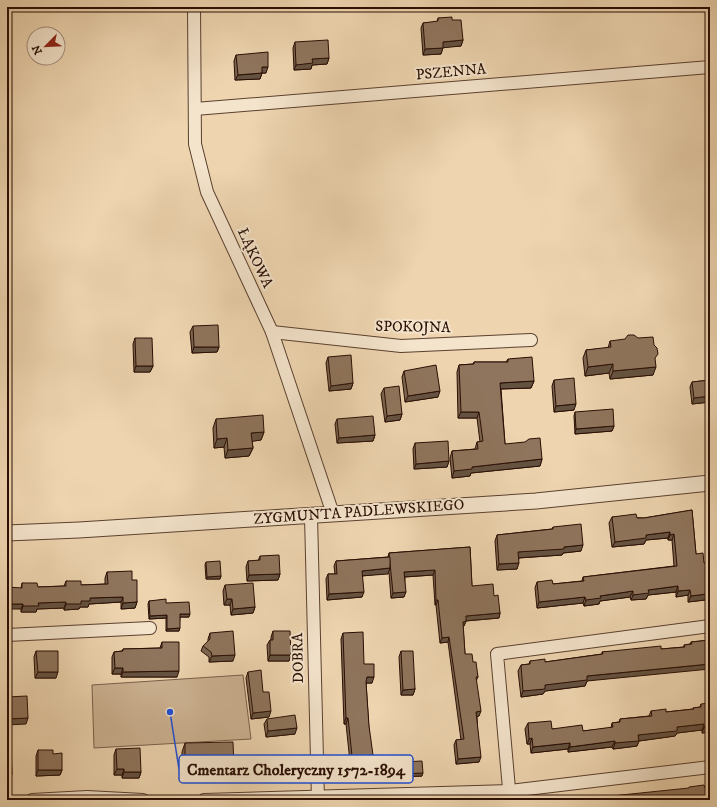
<svg xmlns="http://www.w3.org/2000/svg" width="717" height="807" font-family="'IM FELL DW Pica',serif">
	<style>
		.green { fill: #cdb393; stroke: #7b604c }
		.lines { fill: none; stroke-linecap: round; stroke-linejoin: round }
		.minor-casing { stroke: #5a402f; stroke-width: 14 }
		.tertiary-casing { stroke: #5a402f; stroke-width: 17 }
		.minor { stroke: #f4e4cc; stroke-width: 12 }
		.tertiary { stroke: #f4e4cc; stroke-width: 15 }
		.wall { fill: #7b6550; stroke: #290e04 }
		.shaded-wall { fill: #645241; stroke: #290e04 }
		.building { fill: #8f755d; stroke: #290e04 }
		.labels { text-anchor: middle; dominant-baseline: central; stroke-width: 4; stroke-linejoin: round; paint-order: stroke }
		.street-label { font-size: 15px; fill: #290e04; stroke: #f4e4cc }
		.leader { fill: none; stroke: #1d4ed8; stroke-width: 1.5 }
		.callout-dot { fill: #1d4ed8; stroke: #f4e4cc; stroke-width: 1.5 }
		.callout { fill: #f4e4cc; stroke: #1d4ed8; stroke-width: 1.5 }
		.callout-label { font-size: 16px; text-anchor: middle; font-weight: bold; fill: #290e04 }
	</style>
	<rect width="100%" height="100%" fill="#eed5b0"/>
	<filter id="stains"><feTurbulence type="fractalNoise" baseFrequency=".005" numOctaves="4"/><feColorMatrix values="0 0 0 0 .2 0 0 0 0 .09 0 0 0 0 .02 0 0 0 .5 -.17"/></filter>
	<radialGradient id="worn" r=".72"><stop offset=".6" stop-color="#630" stop-opacity="0"/><stop offset="1" stop-color="#630" stop-opacity=".3"/></radialGradient>
	<path class="green" d="M243 675 251 739 94 748 92 685Z"/>
	<g class="lines">
		<g class="minor-casing">
			<g id="minor">
				<path d="M194 7 195 144 207 192 272 332 333 514"/>
				<path d="M195 109 710 67"/>
				<path d="M272 332 401 346 531 340"/>
				<path d="M311 516 318 800"/>
				<path d="M7 635 150 628"/>
				<path d="M32 800 87 797 143 800"/>
				<path d="M204 800 510 791 710 767"/>
				<path d="M510 800 497 654 710 626"/>
			</g>
		</g>
		<g class="tertiary-casing">
			<path id="tertiary" d="M7 533 79 530 536 501 710 483"/>
		</g>
		<use href="#minor" class="minor"/>
		<use href="#tertiary" class="tertiary"/>
	</g>
	<g class="wall">
		<path d="M438 18 452 20 463 40 461 46 443 47 441 54 423 55 421 28 423 23 437 22Z"/>
		<path d="M295 42 329 58 327 64 312 65 311 69 294 70 293 48Z"/>
		<path d="M236 55 266 73H262L260 79 235 80 234 61Z"/>
		<path d="M193 326 219 347 217 352 192 353 190 332Z"/>
		<path d="M135 338 153 366 150 372H134L133 344Z"/>
		<path d="M610 341 655 362 653 375 610 379 609 373 585 376 583 358 586 350 608 348Z"/>
		<path d="M328 357 353 383 351 389 329 391 326 363Z"/>
		<path d="M508 359 534 381 531 388 501 389 505 444 542 459 540 466 471 473 470 476 452 478 450 458 452 451 475 449 477 442H480L477 418H458L457 372 459 365 473 364 474 362H506Z"/>
		<path d="M404 371 438 397 405 402 402 377Z"/>
		<path d="M554 380 574 410 554 412 552 386Z"/>
		<path d="M710 380V402L692 404 690 387 692 382Z"/>
		<path d="M384 388 402 414 400 420 385 422 381 394Z"/>
		<path d="M575 412 614 426 612 431 575 434 574 416Z"/>
		<path d="M216 419 264 432 261 440 252 441 253 448 249 456 225 458 224 447 214 448 213 428Z"/>
		<path d="M337 419 375 435 373 441 337 443 335 424Z"/>
		<path d="M415 443 449 461 447 467 414 469 413 449Z"/>
		<path d="M692 510 696 554 704 563 710 562V592H707V594L705 600 688 602V595L676 597V592L648 595 646 599 631 600 630 597 600 601 599 604 584 606 583 603 537 608 535 588 537 582 553 584 582 581 583 577 674 566 672 540H668V538L646 540 644 544 612 547 609 523 612 517 644 518Z"/>
		<path d="M553 527 581 551 563 553 562 555 519 558 517 569 497 570 495 541 497 535 552 529Z"/>
		<path d="M470 547 472 586 494 596 500 613 499 618 466 621 464 626H463L465 654 473 662 478 677 476 681 479 716H477L479 762 456 764 454 745 456 740H461L448 642 440 643 436 605H435L433 575 405 577 404 597 391 598 389 573 362 576V597L327 600 326 579 328 574H335L334 566 336 561 388 557 389 553Z"/>
		<path d="M260 556 280 574 278 580 247 581 246 567 248 561H258Z"/>
		<path d="M206 562 221 576 220 579H206L205 565Z"/>
		<path d="M107 572 132 580 137 602 135 608 121 609V602L89 604 88 607H80L79 609 64 610V608L37 609 36 612H21V588L22 583 38 587 64 586 66 581 81 585 105 584V578Z"/>
		<path d="M225 585 255 607 253 613 231 615 230 605H224L223 591Z"/>
		<path d="M149 601 166 603 189 617H180L179 631H166V618L149 619 148 604Z"/>
		<path d="M273 631 291 655 289 661H268L267 645 270 640H271V637Z"/>
		<path d="M210 633 233 661 209 662V657L201 651 203 646 208 641V639Z"/>
		<path d="M343 633 364 664 372 683H366L371 761H369L370 768 368 774 353 775 352 762H350L346 724H344L341 639Z"/>
		<path d="M710 640 587 681 585 686 545 691 543 694 521 697 518 671 521 665 529 664 530 661 545 662 602 654V652L661 649 684 647V645L690 644 691 642Z"/>
		<path d="M162 642 177 677H121V674H112V657L114 652 122 651 123 649 160 648Z"/>
		<path d="M36 651 56 678H35L34 657Z"/>
		<path d="M401 651 415 689 413 695H401L399 657Z"/>
		<path d="M248 672 263 692 269 717 251 719 246 678Z"/>
		<path d="M701 704 710 732 702 733V730L677 733 675 736 639 741 637 746 613 749 612 747 568 752V749L531 753 530 744H527L525 729 528 723 552 729 583 731 611 728 612 723 619 722 620 719 649 716 651 711 666 712 693 709V708L700 707Z"/>
		<path d="M267 719 295 734 266 737 264 724Z"/>
		<path d="M185 743 231 774 207 775 202 780 192 778V775H182V752Z"/>
		<path d="M116 749 141 772 139 778H122V775H114V755Z"/>
		<path d="M38 750 53 754 62 770 60 775 36 776V756Z"/>
		<path d="M401 762 422 776 400 777V765Z"/>
	</g>
	<g class="shaded-wall">
		<path d="M463 40 461 46 441 48 443 42Z"/>
		<path d="M443 48 441 54 423 55 425 49Z"/>
		<path d="M329 58 327 64 312 65 311 69 294 70 296 65 312 59Z"/>
		<path d="M262 67H268L266 73H259Z"/>
		<path d="M262 73 260 79 235 80 238 75Z"/>
		<path d="M194 347H219L217 352 192 353Z"/>
		<path d="M613 364 609 373 585 376 588 367Z"/>
		<path d="M136 366H153L150 372H134Z"/>
		<path d="M656 367 653 375 610 379 613 371Z"/>
		<path d="M534 381 531 388 498 389 500 383Z"/>
		<path d="M353 383 351 389 329 391 331 386Z"/>
		<path d="M440 391 438 397 405 402 408 396Z"/>
		<path d="M710 396V402L692 404 694 398Z"/>
		<path d="M576 404 574 410 554 412 556 406Z"/>
		<path d="M461 412H479L477 418H458Z"/>
		<path d="M402 414 400 420 385 422 387 416Z"/>
		<path d="M614 426 612 431 575 434 576 429Z"/>
		<path d="M264 432 261 440 248 442 251 433Z"/>
		<path d="M375 435 373 441 337 443 339 438Z"/>
		<path d="M227 438 224 447 214 448 217 439Z"/>
		<path d="M253 448 249 456 225 458 228 450Z"/>
		<path d="M542 459 540 466 471 473 470 476 452 478 454 471 472 467Z"/>
		<path d="M449 461 447 467 414 469 416 464Z"/>
		<path d="M670 532 668 538 646 540 644 544 612 547 615 542 646 535Z"/>
		<path d="M674 534 672 540H668L670 535Z"/>
		<path d="M583 545 581 551 563 553 562 555 516 558 518 552Z"/>
		<path d="M519 563 517 569 497 570 499 564Z"/>
		<path d="M390 568 388 574 360 576 362 571Z"/>
		<path d="M435 570 433 575 403 577 404 572Z"/>
		<path d="M280 574 278 580 247 581 249 575Z"/>
		<path d="M221 576 220 579H206L207 577Z"/>
		<path d="M678 586 676 592 648 595 646 599 631 600 633 595 648 590Z"/>
		<path d="M710 586V592H705L707 587Z"/>
		<path d="M690 590 688 595 676 597 678 591Z"/>
		<path d="M633 591 630 597 600 601 599 604 584 606 586 600 600 596Z"/>
		<path d="M364 592 362 597 327 600 329 594Z"/>
		<path d="M406 592 404 597 391 598 393 593Z"/>
		<path d="M707 594 705 600 688 602 691 596Z"/>
		<path d="M123 597 121 602 89 604 88 607H80L79 609 64 610 66 604 81 601 90 598Z"/>
		<path d="M585 597 583 603 537 608 539 602Z"/>
		<path d="M227 599H232L230 605H224Z"/>
		<path d="M436 600H438L436 605H435Z"/>
		<path d="M66 602 64 608 37 609 36 612H21L23 606 38 603Z"/>
		<path d="M137 602 135 608 121 609 123 603Z"/>
		<path d="M7 604H23L21 609H7Z"/>
		<path d="M255 607 253 613 231 615 233 609Z"/>
		<path d="M500 613 499 618 464 621 466 616Z"/>
		<path d="M180 614H190L189 617H179Z"/>
		<path d="M167 615 166 618 149 619 150 616Z"/>
		<path d="M466 621 464 626 461 627 463 622Z"/>
		<path d="M180 628 179 631H166L167 629Z"/>
		<path d="M449 637 448 642 440 643 442 638Z"/>
		<path d="M235 655 233 661 209 662 212 656Z"/>
		<path d="M270 655H291L289 661H268Z"/>
		<path d="M710 664V669L587 681 585 686 545 691 543 694 521 697 523 691 545 685 587 676Z"/>
		<path d="M115 668H123L121 674H112Z"/>
		<path d="M179 671 177 677H121L123 672Z"/>
		<path d="M38 672H58L56 678H35Z"/>
		<path d="M367 677H374L372 683H365Z"/>
		<path d="M415 689 413 695H401L403 690Z"/>
		<path d="M271 711 269 717 251 719 253 713Z"/>
		<path d="M481 711 479 716 474 717 476 712Z"/>
		<path d="M28 718 26 724 7 725V719Z"/>
		<path d="M346 718H348L346 724H344Z"/>
		<path d="M704 724 702 730 677 733 675 736 639 741 637 746 613 749 615 743 638 735 677 727Z"/>
		<path d="M704 727H710V732L702 733Z"/>
		<path d="M297 728 295 734 266 737 268 731Z"/>
		<path d="M532 738 530 744H527L529 739Z"/>
		<path d="M615 741 612 747 568 752 570 747Z"/>
		<path d="M570 743 568 749 531 753 533 747Z"/>
		<path d="M369 755H373L371 761H367Z"/>
		<path d="M352 756H354L352 762H350Z"/>
		<path d="M481 757 479 762 456 764 458 759Z"/>
		<path d="M195 766 192 775H182L185 767Z"/>
		<path d="M211 766H234L231 774 207 775 202 780 205 771Z"/>
		<path d="M370 768 368 774 353 775 355 769Z"/>
		<path d="M117 769H124L122 775H114Z"/>
		<path d="M38 770H62L60 775 36 776Z"/>
		<path d="M124 772H141L139 778H122Z"/>
		<path d="M423 773 422 776 400 777 401 774Z"/>
		<path d="M7 774H12L9 780H7Z"/>
	</g>
	<g class="building">
		<path d="M452 17V20H461L463 40 443 42V48L425 49 423 23 438 21V18Z"/>
		<path d="M328 40 329 58 312 59 313 63 296 65 295 42Z"/>
		<path d="M268 52V67H262V73L238 75 236 55Z"/>
		<path d="M218 325 219 347H194L193 326Z"/>
		<path d="M628 335H634L638 338 653 337 654 345 657 348 658 354 655 358 656 367 613 371V364L588 367 586 350 611 347 610 341 625 339Z"/>
		<path d="M135 338H152L153 366H136Z"/>
		<path d="M351 355 353 383 331 386 328 357Z"/>
		<path d="M532 357 534 381 500 383 505 444 525 442 529 439 540 438 542 459 472 467V469L454 471 452 451 478 449 477 442 483 441 479 412H461L459 365 474 364V362H508V359Z"/>
		<path d="M436 365 440 391 408 396 404 371Z"/>
		<path d="M574 378 576 404 556 406 554 380Z"/>
		<path d="M710 380V396L694 398 692 382Z"/>
		<path d="M399 386 402 414 387 416 384 388Z"/>
		<path d="M613 409 614 426 576 429 575 412Z"/>
		<path d="M263 415 264 432 251 433 253 448 228 450 227 438 217 439 216 419Z"/>
		<path d="M373 416 375 435 339 438 337 419Z"/>
		<path d="M448 441 449 461 416 464 415 443Z"/>
		<path d="M692 510 696 554 703 553 704 563 710 562V586L707 587V594L691 596 690 590 678 591V586L648 590 649 593 633 595V591L600 596 601 598 586 600 585 597 539 602 537 582 552 580 553 584 584 581 583 577 677 566 674 534 670 535V532L646 535V538L615 542 612 517 636 514 637 518H644Z"/>
		<path d="M581 524 583 545 564 547V549L518 552 519 563 499 564 497 535 553 529V527Z"/>
		<path d="M470 547 472 586 493 584 494 596 498 595 500 613 466 616V621L463 622 465 654H472L473 662H476L478 677H476L481 711 476 712 481 757 458 759 456 740 464 739 449 637 442 638 438 600H436L435 570 404 572 406 592 393 593 389 553Z"/>
		<path d="M279 555 280 574 249 575 248 561 260 560V556Z"/>
		<path d="M390 557V568L362 571 364 592 329 594 328 574H337L336 561Z"/>
		<path d="M220 561 221 576 207 577 206 562Z"/>
		<path d="M132 571V580H137V602L123 603V597L90 598V601H81V604H66V602L38 603 39 606H23V604H7V587L22 588V583H37L38 587 66 586V581H81V585L108 584 107 572Z"/>
		<path d="M253 583 255 607 233 609 232 599H227L225 585Z"/>
		<path d="M166 599V603L189 602 190 614H180V628L167 629V615L150 616 149 601Z"/>
		<path d="M233 631 235 655 212 656 211 652 203 646 210 639V633Z"/>
		<path d="M273 631H290L291 655H270V640H273Z"/>
		<path d="M363 632 364 664H374V677H367L366 682 369 726 373 755H369L370 768 355 769 354 756H352L348 718H346L343 633Z"/>
		<path d="M710 640V664L587 676V680L545 685V689L523 691 521 665 530 664V661L545 659V662L603 654 602 652 661 646V649L685 647 684 645 692 644 691 642Z"/>
		<path d="M162 642H179V671L123 672V668H115L114 652 123 651V649L162 648Z"/>
		<path d="M36 651H58V672H38Z"/>
		<path d="M401 651H413L415 689 403 690Z"/>
		<path d="M261 670 263 692H269L271 711 253 713 248 672Z"/>
		<path d="M27 696 28 718 7 719V697Z"/>
		<path d="M710 703V727H704V724L677 727V731L638 735 639 741 615 743V741L570 747V743L533 747 532 738 529 739 528 723 551 721 552 729 582 725 583 731 613 727 612 723 620 722V719L652 716 651 711 666 709V712L694 709 693 708 701 707V704Z"/>
		<path d="M295 715 297 728 268 731 267 719Z"/>
		<path d="M233 742 234 766H211L205 771 195 769V766L185 767V743Z"/>
		<path d="M140 748 141 772H124V769H117L116 749Z"/>
		<path d="M7 750H11L12 774H7Z"/>
		<path d="M38 750H53V754L62 753V770H38Z"/>
		<path d="M422 761 423 773 401 774V762Z"/>
		<path d="M704 785 705 788 710 787V800H592V798L689 788V787Z"/>
	</g>
	<g class="labels">
		<g class="street-label">
			<text transform="translate(451 72) rotate(-5)">PSZENNA</text>
			<text transform="translate(255 258) rotate(65)">ŁĄKOWA</text>
			<text transform="translate(413 327) rotate(1)">SPOKOJNA</text>
			<text transform="translate(359 512) rotate(-4)">ZYGMUNTA PADLEWSKIEGO</text>
			<text transform="translate(298 658) rotate(-91)">DOBRA</text>
		</g>
	</g>
	<path class="leader" d="M170 712L179 769"/>
	<circle class="callout-dot" cx="170" cy="712" r="4"/>
	<rect class="callout" x="179" y="755" width="234" height="28" rx="4"/>
	<g class="callout-label">
		<text x="296" y="775">Cmentarz Choleryczny 1572-1894</text>
	</g>
	<rect width="717" height="807" fill="none" stroke="#eed5b0" stroke-width="24"/>
	<rect x="8" y="8" width="701" height="791" fill="none" stroke="#290e04" stroke-width="2"/>
	<rect x="12" y="12" width="693" height="783" fill="none" stroke="#290e04"/>
	<g transform="translate(46 46) rotate(246)"><circle r="19" fill="#f4e4cc" stroke="#a38e7c"/>
	<path d="M0-3L7 15L0 10L-7 15Z" fill="#8f2418"/>
	<text y="-6" font-size="11" font-weight="bold" text-anchor="middle" fill="#290e04">N</text>
	</g>
	<rect width="100%" height="100%" filter="url(#stains)"/>
	<rect width="100%" height="100%" fill="url(#worn)"/>
</svg>
